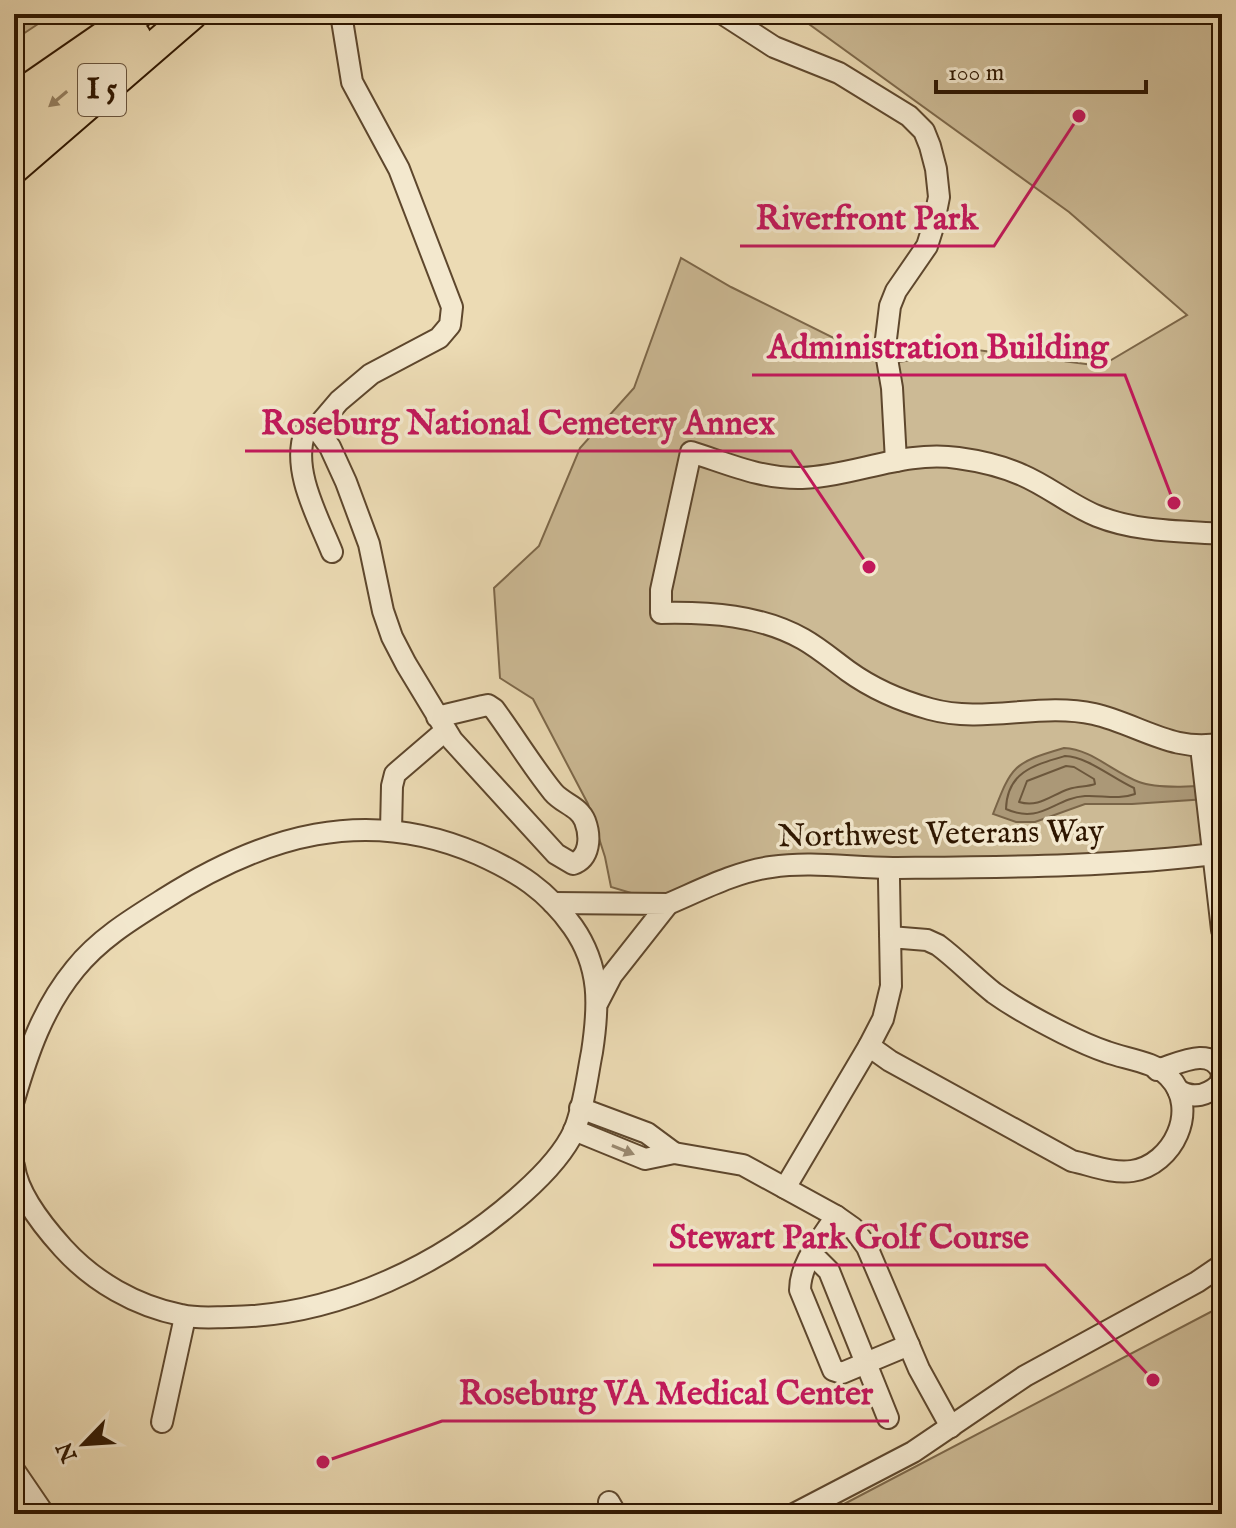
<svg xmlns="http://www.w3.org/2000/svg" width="1236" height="1528" font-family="'IM FELL English',serif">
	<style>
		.green { fill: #ccba95; stroke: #7d684a; stroke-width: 2 }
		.water { fill: #ab9877; stroke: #796447; stroke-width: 2 }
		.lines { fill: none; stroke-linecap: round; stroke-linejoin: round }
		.shore { stroke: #6c573c; stroke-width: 2 }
		.minor-casing { stroke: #5e472d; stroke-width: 24 }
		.highway-casing { stroke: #2e1600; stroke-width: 34 }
		.minor { stroke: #f3e8ce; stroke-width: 20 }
		.highway { stroke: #ecdbb4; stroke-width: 30 }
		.oneway { fill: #968263 }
		.oneway2 { fill: #9a8a71 }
		.labels { text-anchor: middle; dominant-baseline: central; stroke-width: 7; stroke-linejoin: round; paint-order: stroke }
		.shield { fill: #f3e8ce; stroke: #69553e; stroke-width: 2 }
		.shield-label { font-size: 30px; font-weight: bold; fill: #2e1600 }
		.street-label { font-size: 32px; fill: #2e1600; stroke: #f3e8ce }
		.leader { fill: none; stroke: #c2185b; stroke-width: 3 }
		.callout-dot { fill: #c2185b; stroke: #f3e8ce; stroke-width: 3 }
		.callout-label { font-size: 34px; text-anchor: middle; font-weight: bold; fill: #c2185b; stroke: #f3e8ce; stroke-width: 7; stroke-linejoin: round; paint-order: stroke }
	</style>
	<rect width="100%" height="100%" fill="#ecdbb4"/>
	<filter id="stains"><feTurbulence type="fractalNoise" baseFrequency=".0025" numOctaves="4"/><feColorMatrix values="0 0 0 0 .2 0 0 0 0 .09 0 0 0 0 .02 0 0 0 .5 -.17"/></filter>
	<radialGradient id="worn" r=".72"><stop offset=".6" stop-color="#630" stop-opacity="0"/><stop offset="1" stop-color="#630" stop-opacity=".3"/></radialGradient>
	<g class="green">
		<path d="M14 14H53L14 40Z"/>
		<path d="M795 14H1217L1222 20V853L740 875 648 898 611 887 605 857 588 804 533 699 500 678 494 588 539 546 580 448 634 388 681 258 731 287 886 364 977 350 1101 366 1187 315 1069 212Z"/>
		<path d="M1222 1306V1514H825Z"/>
	</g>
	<path class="water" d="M1064 748C1091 749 1113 772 1139 782 1157 789 1203 787 1222 783V798L1132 804H1085L1035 822H1016L993 814C1012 765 1013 763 1064 748Z"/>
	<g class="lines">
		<g class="shore">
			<path d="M1065 756C1088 757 1112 778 1134 788L1135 794C1119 800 1101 795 1085 796 1054 798 1041 825 1006 809 1007 772 1034 765 1065 756Z"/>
			<path d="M1066 766 1074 767 1094 779 1095 784C1087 787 1078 786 1069 789 1051 795 1039 808 1019 802L1027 781Z"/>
		</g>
		<g class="minor-casing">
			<g id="minor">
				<path d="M723 14 774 47 839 73 909 116 924 131 930 146 936 169 939 197 933 227 927 246 896 291 890 306 885 347 892 388 896 461"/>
				<path d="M316 428 339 401 371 374 439 338 450 325 452 307 399 169 352 82 341 14"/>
				<path d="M1222 534C1180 531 1137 532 1097 516 1070 505 1048 486 1022 475 1002 466 980 461 958 458 904 450 855 476 802 478 761 479 729 464 691 452L661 590V613C710 612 760 615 803 639 819 648 833 660 848 671 873 689 901 701 930 709 984 724 1040 702 1094 714 1138 724 1175 754 1222 743"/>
				<path d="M332 552C318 517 291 470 305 432L316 428 330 447 346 482 369 544 383 611 392 637 406 664 452 740 556 854 573 864C590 858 591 837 585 821 579 806 563 804 553 792 532 766 514 736 494 709L488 705 483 706 437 717"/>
				<path d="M1201 747 1222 930"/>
				<path d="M391 830 392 786 395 774 445 731"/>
				<path d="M889 868V880L891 986 883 1019 869 1046 890 1061 1072 1161C1091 1165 1113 1174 1132 1171 1173 1165 1200 1109 1169 1077 1156 1062 1126 1059 1107 1052 1092 1047 1077 1040 1063 1033 1039 1021 1015 1008 994 993 975 978 958 960 938 945L927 940 890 937"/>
				<path d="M553 903 668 904 612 975 598 1002"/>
				<path d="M668 904C701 890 735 872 771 867 812 861 852 868 893 868 1002 867 1114 867 1222 853"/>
				<path d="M1157 1070C1178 1064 1210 1045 1222 1072"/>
				<path d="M1178 1090C1193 1100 1208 1095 1220 1084L1222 1076"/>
				<path d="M14 1100C28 1052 43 1008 75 969 99 939 132 919 164 899 263 836 365 805 478 854 518 872 547 890 573 927 601 967 599 1006 592 1052 587 1077 584 1107 574 1131 563 1155 542 1176 523 1193 444 1264 338 1316 230 1317 214 1317 197 1319 181 1315 136 1306 94 1282 63 1248 44 1227 18 1195 14 1166"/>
				<path d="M580 1108 647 1133 674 1153"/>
				<path d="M574 1130 645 1159 674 1153 743 1165 836 1216 853 1228 867 1247 919 1369 951 1427"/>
				<path d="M785 1188 869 1046"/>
				<path d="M836 1216C822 1238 800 1263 800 1290L833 1370 842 1373 909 1345"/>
				<path d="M812 1254 829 1271 888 1418"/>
				<path d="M162 1422 185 1317"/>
				<path d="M14 1470 44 1514"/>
				<path d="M609 1502 616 1514"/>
				<path d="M794 1514 913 1452 1025 1376 1197 1282 1222 1265"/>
			</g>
		</g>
		<g class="highway-casing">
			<g id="highway">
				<path d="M14 99 137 14"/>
				<path d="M14 136 135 36"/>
				<path d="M14 168 192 14"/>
			</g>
		</g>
		<use href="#minor" class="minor"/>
		<use href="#highway" class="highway"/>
	</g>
	<defs><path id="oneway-solid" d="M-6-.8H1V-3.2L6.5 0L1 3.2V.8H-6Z" transform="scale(2)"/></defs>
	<use class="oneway" href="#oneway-solid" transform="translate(58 99) rotate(140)"/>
	<use class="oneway2" href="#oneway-solid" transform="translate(623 1150) rotate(22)"/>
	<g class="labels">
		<rect class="shield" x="78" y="64" width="48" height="52" rx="6"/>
		<g class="shield-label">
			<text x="102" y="90">I 5</text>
		</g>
		<g class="street-label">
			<text transform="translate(941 835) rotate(-1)">Northwest Veterans Way</text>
		</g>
	</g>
	<path class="leader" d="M1079 116L994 246H740M1174 503L1125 375H752M869 567L791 451H245M1153 1380L1045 1265H653M323 1462L442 1421H889"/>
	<g class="callout-dot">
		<circle cx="1079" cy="116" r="8"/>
		<circle cx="1174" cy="503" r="8"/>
		<circle cx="869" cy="567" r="8"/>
		<circle cx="1153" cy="1380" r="8"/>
		<circle cx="323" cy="1462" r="8"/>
	</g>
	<g class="callout-label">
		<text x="867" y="229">Riverfront Park</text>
		<text x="938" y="358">Administration Building</text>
		<text x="518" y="434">Roseburg National Cemetery Annex</text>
		<text x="849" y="1248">Stewart Park Golf Course</text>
		<text x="666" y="1404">Roseburg VA Medical Center</text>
	</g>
	<rect width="1236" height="1528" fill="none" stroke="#ecdbb4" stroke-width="48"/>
	<rect x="16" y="16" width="1204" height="1496" fill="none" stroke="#2e1600" stroke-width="4"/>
	<rect x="24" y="24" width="1188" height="1480" fill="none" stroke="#2e1600" stroke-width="2"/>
	<g transform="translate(84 1444) rotate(245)" stroke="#f3e8ce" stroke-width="6" paint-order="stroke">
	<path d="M0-6L14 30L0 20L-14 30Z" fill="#2e1600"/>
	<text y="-12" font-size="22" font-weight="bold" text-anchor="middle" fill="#2e1600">N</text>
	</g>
	<path d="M936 80v12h210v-12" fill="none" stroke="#2e1600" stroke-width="4"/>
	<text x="948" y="80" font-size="24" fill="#2e1600" stroke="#f3e8ce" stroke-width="6" paint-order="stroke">100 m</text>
	<rect width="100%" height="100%" filter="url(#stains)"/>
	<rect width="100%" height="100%" fill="url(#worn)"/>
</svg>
